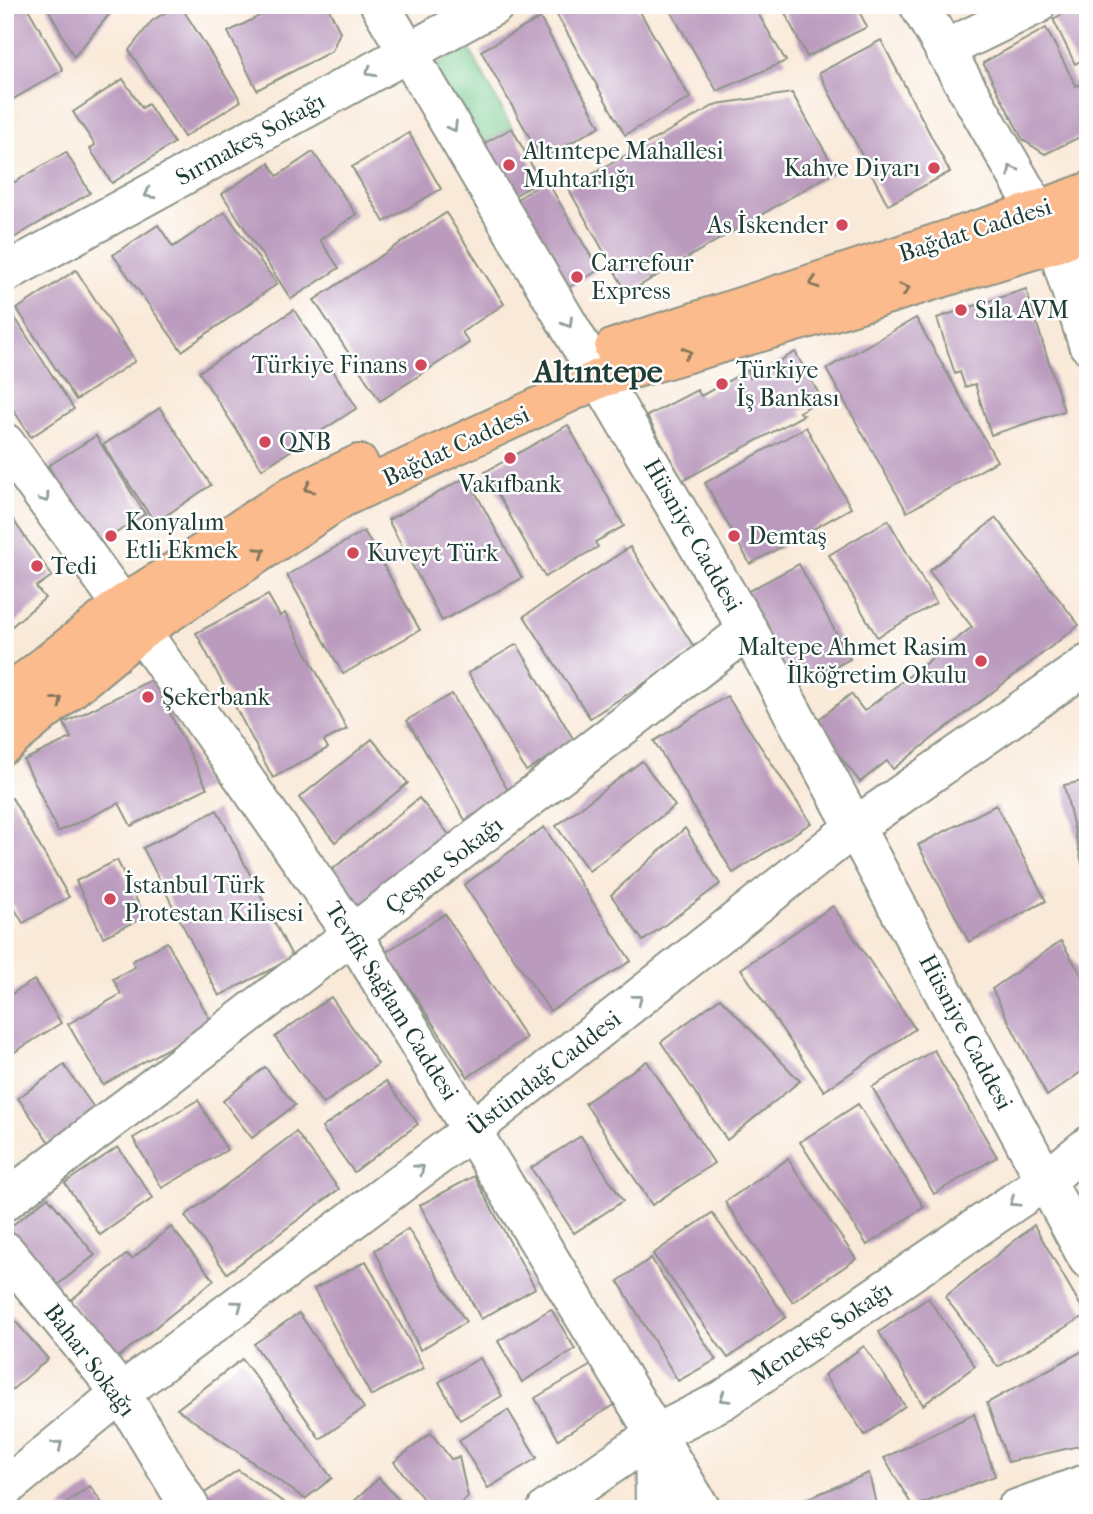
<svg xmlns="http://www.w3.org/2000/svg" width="1093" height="1514" font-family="'IM FELL French Canon',serif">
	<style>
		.green { fill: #74c98d; stroke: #4a8360; stroke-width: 2 }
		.building { fill: #ba9abd }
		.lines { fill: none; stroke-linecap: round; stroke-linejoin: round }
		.minor-casing { stroke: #8c9386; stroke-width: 42 }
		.major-casing { stroke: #8c9386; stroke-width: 42 }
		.minor { stroke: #fff; stroke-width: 38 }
		.major { stroke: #fbbb8c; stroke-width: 38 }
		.oneway { stroke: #8f9e9a }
		.oneway2 { stroke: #82765c }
		.poi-dot { fill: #d1495b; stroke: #fff; stroke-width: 2.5 }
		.labels { text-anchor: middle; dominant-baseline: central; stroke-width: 5; stroke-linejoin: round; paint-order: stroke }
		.street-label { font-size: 24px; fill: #1f3d34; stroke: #fff }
		.poi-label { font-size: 24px; fill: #1f3d34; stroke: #fff; text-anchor: start }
		.district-label { font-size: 32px; font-weight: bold; fill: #1f3d34; stroke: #fff }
	</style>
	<rect width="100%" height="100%" fill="#fff"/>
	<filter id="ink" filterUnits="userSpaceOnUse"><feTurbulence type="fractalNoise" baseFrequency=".0143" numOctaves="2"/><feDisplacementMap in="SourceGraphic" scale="14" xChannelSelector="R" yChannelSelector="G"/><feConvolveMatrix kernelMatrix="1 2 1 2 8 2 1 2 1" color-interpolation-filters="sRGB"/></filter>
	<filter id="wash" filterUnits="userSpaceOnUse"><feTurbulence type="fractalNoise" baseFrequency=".00686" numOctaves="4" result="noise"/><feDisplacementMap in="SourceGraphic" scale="28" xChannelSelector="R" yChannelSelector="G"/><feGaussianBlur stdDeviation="1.57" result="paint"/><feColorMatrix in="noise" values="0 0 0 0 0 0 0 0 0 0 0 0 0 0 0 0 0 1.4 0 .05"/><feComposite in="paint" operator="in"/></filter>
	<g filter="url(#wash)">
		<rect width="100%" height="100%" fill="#f9e9d8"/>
		<path class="green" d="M468 47 512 128 476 148 431 68Z"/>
		<g id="blocks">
			<g class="building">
				<path d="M5 5H26L63 70 5 104Z"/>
				<path d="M46 5H117L74 57Z"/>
				<path d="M177 5H180L241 101 184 137 129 50 152 21Z"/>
				<path d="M219 5H242L226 14Z"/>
				<path d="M281 5H327L340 32 332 51 257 90 228 32Z"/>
				<path d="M558 5H636L690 98 625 135 553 8Z"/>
				<path d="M667 5H753L786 61 717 91Z"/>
				<path d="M781 5H856L867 27 807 57Z"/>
				<path d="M1080 5H1088V57L1075 64 1053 19Z"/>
				<path d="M540 18 600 126 542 159 481 51Z"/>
				<path d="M1046 28 1076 86 1083 83 1088 94V133L1045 154 1023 140 983 63Z"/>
				<path d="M881 40 950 172 888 205 819 73Z"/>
				<path d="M123 79 142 108 148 104 174 143 112 183 90 149 95 145 73 112Z"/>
				<path d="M792 93 836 171 627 293 568 188 717 104Z"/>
				<path d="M512 128 540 181 507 200 476 148Z"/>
				<path d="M409 133 441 189 384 222 352 167Z"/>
				<path d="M66 152 90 193 5 243V169L13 183Z"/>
				<path d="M313 152 356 214 320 240 339 268 291 299 222 194 269 163 277 176Z"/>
				<path d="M547 181 599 270 563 291 512 202Z"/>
				<path d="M225 212 277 284 182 351 113 255 158 225 173 247Z"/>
				<path d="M446 213 504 304 462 332 469 343 380 401 314 300Z"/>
				<path d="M76 270 135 361 76 400 17 309Z"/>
				<path d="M1026 289 1064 411 991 435 975 384 965 387 960 372 955 374 937 318Z"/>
				<path d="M294 310 357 408 262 469 199 372Z"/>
				<path d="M12 313 74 409 31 437 5 397V317Z"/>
				<path d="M916 318 997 461 907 512 826 369Z"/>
				<path d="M795 352 822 399 799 412 804 415 682 481 647 416 697 390 701 396 748 370 750 378Z"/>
				<path d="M160 408 211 485 155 523 103 445Z"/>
				<path d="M568 425 624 526 595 542 598 547 545 577 485 472Z"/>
				<path d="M806 427 851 508 750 564 705 483Z"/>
				<path d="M96 436 145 514 98 545 48 466Z"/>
				<path d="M467 477 522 578 442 621 388 520Z"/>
				<path d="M5 508 52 576 36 587 45 598 5 632Z"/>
				<path d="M996 518 1079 625 893 769 887 761 860 782 814 723 851 694 864 711 972 627 929 571Z"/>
				<path d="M888 520 936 603 877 637 829 555Z"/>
				<path d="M364 531 420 630 343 674 287 575Z"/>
				<path d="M630 547 696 650 590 718 524 616Z"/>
				<path d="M799 564 850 659 796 688 745 593Z"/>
				<path d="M268 595 280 616 285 613 347 729 324 741 328 748 273 778 196 633Z"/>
				<path d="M517 644 575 742 526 771 468 673Z"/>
				<path d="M153 679 207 788 131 826 119 803 58 832 24 760 71 738 64 723Z"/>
				<path d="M452 694 510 794 465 820 407 720Z"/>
				<path d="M727 696 811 823 733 873 654 741Z"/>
				<path d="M372 739 408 783 335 842 299 798Z"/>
				<path d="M642 761 675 806 589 871 556 826Z"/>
				<path d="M1088 780V885H1087L1064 785Z"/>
				<path d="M12 798 69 897 23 923 5 892V802Z"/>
				<path d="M419 798 452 838 361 913 328 873Z"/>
				<path d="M996 805 1046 901 969 942 918 845Z"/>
				<path d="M217 810 293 958 219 996 143 848Z"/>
				<path d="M544 827 631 961 550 1011 464 885Z"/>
				<path d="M685 828 720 884 643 941 611 895Z"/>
				<path d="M117 860 145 917 103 937 76 881Z"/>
				<path d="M833 906 915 1029 824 1091 741 969Z"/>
				<path d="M445 914 526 1038 468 1077 386 952Z"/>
				<path d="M1061 941 1088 986V1067L1047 1096 992 989Z"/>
				<path d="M167 942 212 1023 103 1085 68 1024 121 994 113 979 135 967 132 961Z"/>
				<path d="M34 980 61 1023 5 1058V998Z"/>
				<path d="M331 997 378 1064 323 1104 275 1037Z"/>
				<path d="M720 998 800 1081 727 1140 661 1042Z"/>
				<path d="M934 1050 997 1157 934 1194 872 1087Z"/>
				<path d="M647 1061 714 1163 652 1205 585 1103Z"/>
				<path d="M64 1065 97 1112 51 1145 18 1098Z"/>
				<path d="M265 1067 295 1105 252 1138 223 1101Z"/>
				<path d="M386 1081 418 1124 354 1172 322 1128Z"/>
				<path d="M198 1100 227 1150 162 1188 133 1138Z"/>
				<path d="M858 1104 924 1207 867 1245 800 1142Z"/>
				<path d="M296 1132 339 1189 227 1273 185 1216Z"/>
				<path d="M581 1136 623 1201 574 1233 531 1168Z"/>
				<path d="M118 1147 153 1198 100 1235 65 1183Z"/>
				<path d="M788 1159 856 1259 793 1302 725 1202Z"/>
				<path d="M474 1176 535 1288 481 1319 420 1205Z"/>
				<path d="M48 1197 95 1255 56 1286 9 1228Z"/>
				<path d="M712 1213 786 1317 728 1358 653 1254Z"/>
				<path d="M1034 1225 1086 1315 998 1367 945 1297Z"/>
				<path d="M171 1227 214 1280 116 1359 70 1301 127 1254 132 1259Z"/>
				<path d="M408 1229 466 1322 420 1350 375 1250Z"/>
				<path d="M651 1258 716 1360 678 1381 618 1281Z"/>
				<path d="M366 1261 424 1368 371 1396 314 1289Z"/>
				<path d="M928 1298 975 1366 923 1405 879 1332Z"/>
				<path d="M5 1309 48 1359 6 1395 5 1394Z"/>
				<path d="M551 1309 575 1349 522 1382 498 1341Z"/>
				<path d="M299 1313 364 1408 320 1439 254 1344Z"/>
				<path d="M864 1346 905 1406 865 1435 824 1375Z"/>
				<path d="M1088 1348V1444L1008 1462 987 1403Z"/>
				<path d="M480 1358 502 1396 460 1420 439 1382Z"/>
				<path d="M242 1359 332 1478 305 1499 177 1409Z"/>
				<path d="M593 1364 616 1404 558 1439 535 1398Z"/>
				<path d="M508 1410 537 1458 488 1488 459 1440Z"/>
				<path d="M974 1414 995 1476 913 1507 884 1458Z"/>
				<path d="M431 1433 451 1459 459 1457 468 1497 454 1509H431L394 1462Z"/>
				<path d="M238 1470 293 1509H208L199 1497Z"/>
				<path d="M869 1473 877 1509H782Z"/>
				<path d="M379 1478 407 1509H346Z"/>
				<path d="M90 1486 106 1509H58Z"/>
			</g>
		</g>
	</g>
	<g filter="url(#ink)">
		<use href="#blocks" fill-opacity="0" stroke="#8c9386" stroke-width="2"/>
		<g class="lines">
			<g class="minor-casing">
				<g id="minor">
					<path d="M380 5 748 630 1088 1259"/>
					<path d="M919 5 1056 243 1088 344"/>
					<path d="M944 50 1036 5"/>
					<path d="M5 273 495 5"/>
					<path d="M5 443 141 631 353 935 701 1509"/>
					<path d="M5 1201 748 630"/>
					<path d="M5 1251 121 1393 191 1509"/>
					<path d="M654 1435 655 1509"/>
					<path d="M5 1488 121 1393 472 1130 856 826 1088 664"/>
					<path d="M547 1509 654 1435 723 1400 1045 1181 1088 1146"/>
					<path d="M1016 1509 1088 1483"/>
				</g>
			</g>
			<g class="major-casing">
				<g id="major">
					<path d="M614 348 1036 211 1088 192"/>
					<path d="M5 697 122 605 293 495 359 464"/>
					<path d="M5 744 141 631 342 498 601 378 830 312 1056 243 1088 229"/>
				</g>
			</g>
			<use href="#minor" class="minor"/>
			<use href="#major" class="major"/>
		</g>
		<defs><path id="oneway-chevron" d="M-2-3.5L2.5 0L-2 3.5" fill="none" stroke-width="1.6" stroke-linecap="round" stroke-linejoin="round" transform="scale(1.75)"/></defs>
		<g class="oneway">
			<use href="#oneway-chevron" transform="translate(370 72) rotate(151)"/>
			<use href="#oneway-chevron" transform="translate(453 127) rotate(59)"/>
			<use href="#oneway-chevron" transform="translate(1012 170) rotate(-120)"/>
			<use href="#oneway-chevron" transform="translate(149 194) rotate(151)"/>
			<use href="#oneway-chevron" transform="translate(568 323) rotate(59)"/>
			<use href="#oneway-chevron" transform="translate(45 498) rotate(54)"/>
			<use href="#oneway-chevron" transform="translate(638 999) rotate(-38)"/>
			<use href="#oneway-chevron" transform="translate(420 1169) rotate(-37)"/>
			<use href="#oneway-chevron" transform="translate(1014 1202) rotate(146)"/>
			<use href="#oneway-chevron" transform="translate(238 1305) rotate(-37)"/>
			<use href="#oneway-chevron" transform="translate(724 1398) rotate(149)"/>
			<use href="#oneway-chevron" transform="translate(58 1445) rotate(-40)"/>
		</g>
		<g class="oneway2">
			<use href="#oneway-chevron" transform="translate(814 283) rotate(162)"/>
			<use href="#oneway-chevron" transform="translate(905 289) rotate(-17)"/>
			<use href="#oneway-chevron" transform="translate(687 353) rotate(-16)"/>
			<use href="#oneway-chevron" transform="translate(309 488) rotate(155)"/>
			<use href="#oneway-chevron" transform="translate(261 552) rotate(-33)"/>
			<use href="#oneway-chevron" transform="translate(58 701) rotate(-40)"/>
		</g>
	</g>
	<g class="poi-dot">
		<circle cx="509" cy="165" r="7"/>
		<circle cx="934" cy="168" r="7"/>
		<circle cx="842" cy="225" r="7"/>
		<circle cx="577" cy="277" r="7"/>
		<circle cx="961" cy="310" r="7"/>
		<circle cx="421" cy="365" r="7"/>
		<circle cx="722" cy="384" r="7"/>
		<circle cx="265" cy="442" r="7"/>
		<circle cx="510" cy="458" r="7"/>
		<circle cx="111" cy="536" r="7"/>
		<circle cx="734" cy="536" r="7"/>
		<circle cx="353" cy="553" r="7"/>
		<circle cx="37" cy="566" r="7"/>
		<circle cx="981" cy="661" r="7"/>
		<circle cx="148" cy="697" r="7"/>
		<circle cx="110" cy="899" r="7"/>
	</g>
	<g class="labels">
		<g class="street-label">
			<text transform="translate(250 139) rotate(-29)">Sırmakeş Sokağı</text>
			<text transform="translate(975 230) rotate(-18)">Bağdat Caddesi</text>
			<text transform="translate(456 446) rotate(-25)">Bağdat Caddesi</text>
			<text transform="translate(693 535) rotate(60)">Hüsniye Caddesi</text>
			<text transform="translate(444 865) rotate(-38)">Çeşme Sokağı</text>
			<text transform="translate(392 1001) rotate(58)">Tevfik Sağlam Caddesi</text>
			<text transform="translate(966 1032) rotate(62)">Hüsniye Caddesi</text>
			<text transform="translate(544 1073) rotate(-38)">Üstündağ Caddesi</text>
			<text transform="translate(821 1333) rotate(-34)">Menekşe Sokağı</text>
			<text transform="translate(90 1360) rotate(53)">Bahar Sokağı</text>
		</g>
		<g class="poi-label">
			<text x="523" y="151">Altıntepe Mahallesi<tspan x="523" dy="28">Muhtarlığı</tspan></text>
			<text x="920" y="168" text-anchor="end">Kahve Diyarı</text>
			<text x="828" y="225" text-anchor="end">As İskender</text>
			<text x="591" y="263">Carrefour<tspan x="591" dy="28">Express</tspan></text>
			<text x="975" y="310">Sıla AVM</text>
			<text x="407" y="365" text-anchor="end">Türkiye Finans</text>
			<text x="736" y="370">Türkiye<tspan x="736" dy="28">İş Bankası</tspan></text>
			<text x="279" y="442">QNB</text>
			<text x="510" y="484" text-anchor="middle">Vakıfbank</text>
			<text x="125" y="522">Konyalım<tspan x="125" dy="28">Etli Ekmek</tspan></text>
			<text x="748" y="536">Demtaş</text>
			<text x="367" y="553">Kuveyt Türk</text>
			<text x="51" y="566">Tedi</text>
			<text x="967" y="647" text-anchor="end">Maltepe Ahmet Rasim<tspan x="967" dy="28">İlköğretim Okulu</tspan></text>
			<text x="162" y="697">Şekerbank</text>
			<text x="124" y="885">İstanbul Türk<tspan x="124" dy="28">Protestan Kilisesi</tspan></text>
		</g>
		<g class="district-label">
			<text x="598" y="371">Altıntepe</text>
		</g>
	</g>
	<rect width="1093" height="1514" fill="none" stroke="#fff" stroke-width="28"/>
</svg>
